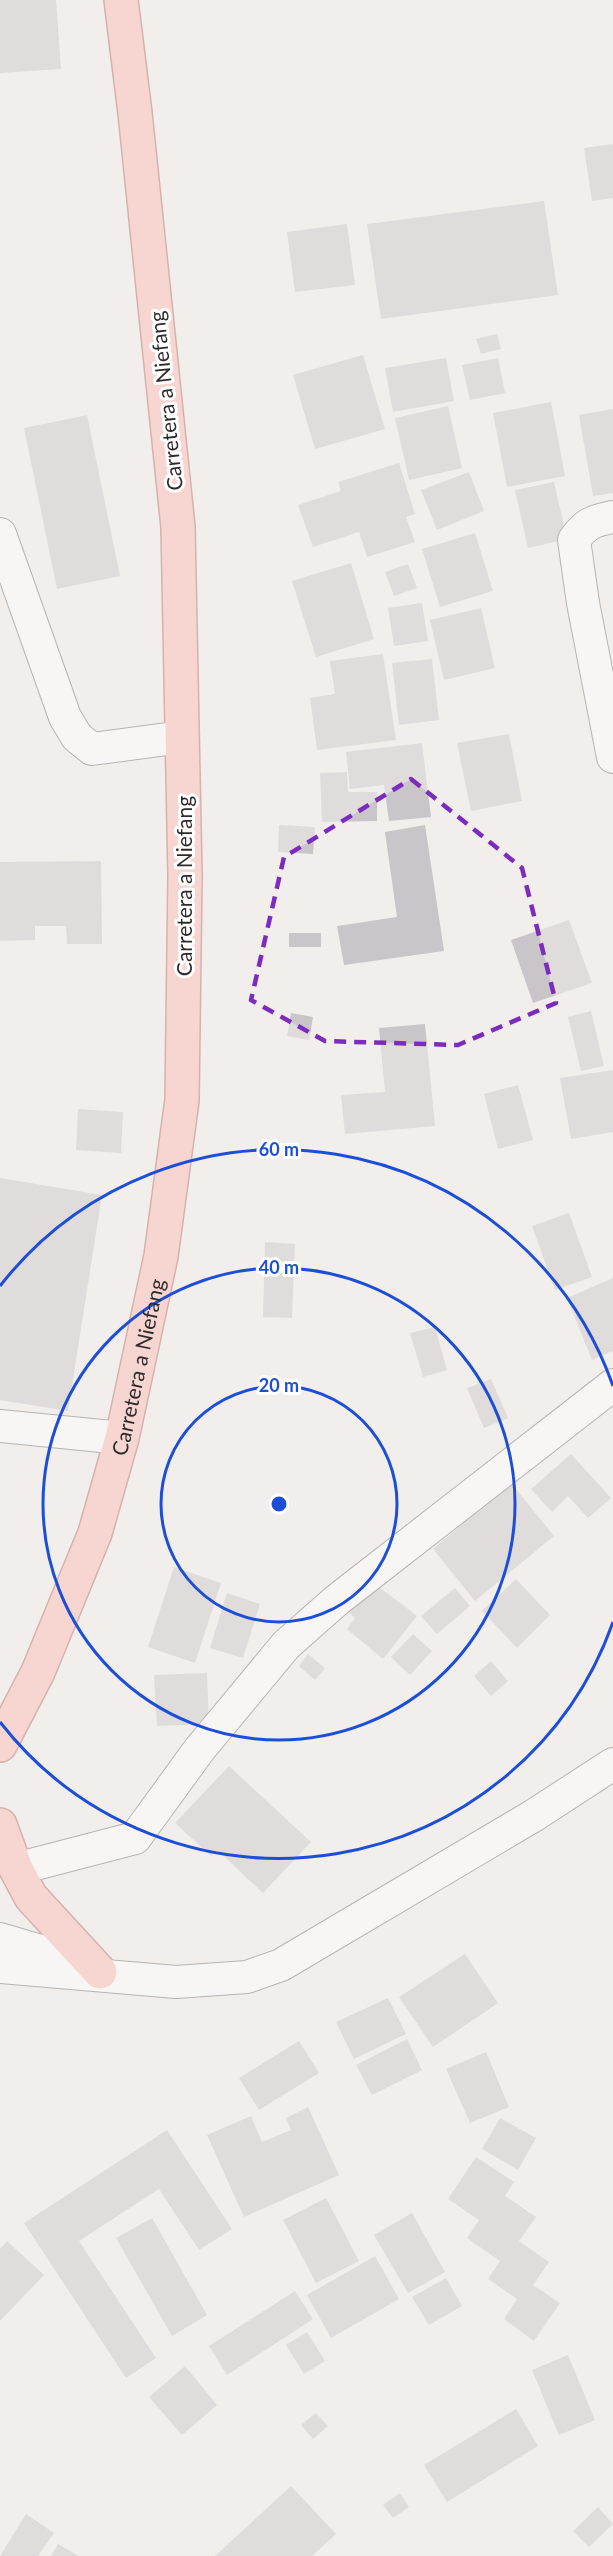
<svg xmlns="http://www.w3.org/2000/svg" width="613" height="2556" font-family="Lato,sans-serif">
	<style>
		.building { fill: #c9c5c8 }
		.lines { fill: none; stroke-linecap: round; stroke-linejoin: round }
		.street-casing { stroke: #6f6c6a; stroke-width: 34 }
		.primary-casing { stroke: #b36862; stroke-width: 36 }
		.street { stroke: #fff; stroke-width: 32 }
		.primary { stroke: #fcb8b2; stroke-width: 33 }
		.marked { fill: none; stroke: #7b2cbf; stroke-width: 4.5; stroke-dasharray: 12 8; stroke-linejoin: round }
		.ring { fill: none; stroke: #1d4ed8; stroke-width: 3 }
		.labels { text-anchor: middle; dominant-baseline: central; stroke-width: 6; stroke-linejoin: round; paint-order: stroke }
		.street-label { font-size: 21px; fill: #2e2c2b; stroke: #fff }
		.centre { fill: #1d4ed8; stroke: #fff; stroke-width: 3 }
		.ring-label { font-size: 18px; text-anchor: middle; font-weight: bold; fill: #1d4ed8; stroke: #fff; stroke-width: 6; stroke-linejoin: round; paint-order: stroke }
	</style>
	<rect width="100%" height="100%" fill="#f2eeec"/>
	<g class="building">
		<path d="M0 0H56L61 69 0 73Z"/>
		<path d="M613 144V198L592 201 584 148Z"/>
		<path d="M544 201 558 295 381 319 367 224Z"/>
		<path d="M347 224 355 285 295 292 287 232Z"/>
		<path d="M497 334 501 349 481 354 476 339Z"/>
		<path d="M363 355 385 429 315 449 293 375Z"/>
		<path d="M446 358 454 401 393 412 385 368Z"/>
		<path d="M498 358 505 393 470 400 462 365Z"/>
		<path d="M551 402 565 476 507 487 493 413Z"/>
		<path d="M448 406 462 468 409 480 395 418Z"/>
		<path d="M613 409V493L593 496 579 415Z"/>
		<path d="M87 415 120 576 57 589 24 428Z"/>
		<path d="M399 463 415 514 406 517 415 542 367 557 359 532 313 547 298 505 341 491 338 482Z"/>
		<path d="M469 472 484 511 437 530 421 490Z"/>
		<path d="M554 482 567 539 528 548 515 490Z"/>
		<path d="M475 533 493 591 440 607 422 549Z"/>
		<path d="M351 563 374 639 316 657 292 581Z"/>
		<path d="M408 564 417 588 394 596 385 572Z"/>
		<path d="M422 603 428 641 394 646 388 608Z"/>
		<path d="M481 608 495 668 444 680 430 620Z"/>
		<path d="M383 654 396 740 317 750 310 698 335 694 330 661Z"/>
		<path d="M432 659 439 720 399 725 392 663Z"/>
		<path d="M509 734 522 801 471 811 457 743Z"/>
		<path d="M422 743 431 817 389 821 384 785 350 789 346 752Z"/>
		<path d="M347 772 348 792H377V821L322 822 320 773Z"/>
		<path d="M279 825 315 827 313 854 278 852Z"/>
		<path d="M425 825 444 951 344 965 337 926 397 917 385 832Z"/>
		<path d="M101 861 102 944H67L66 926H35V940L0 941V862Z"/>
		<path d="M569 920 592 983 533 1003 511 940Z"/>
		<rect x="289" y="933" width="32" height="14"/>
		<path d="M591 1011 604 1066 581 1071 568 1017Z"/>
		<path d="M291 1013 313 1017 309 1040 287 1036Z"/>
		<path d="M425 1024 435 1126 345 1134 341 1095 385 1092 379 1028Z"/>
		<path d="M613 1070V1132L571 1139 560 1078Z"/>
		<path d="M518 1085 533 1140 498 1149 484 1094Z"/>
		<path d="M78 1109 123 1112 121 1153 76 1150Z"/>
		<path d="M0 1178 102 1195 68 1411 0 1400Z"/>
		<path d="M569 1213 592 1277 555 1290 532 1226Z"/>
		<path d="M265 1242 295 1244 292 1318 263 1317Z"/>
		<path d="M613 1278V1351L592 1360 567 1298Z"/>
		<path d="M435 1327 447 1370 423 1377 410 1333Z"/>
		<path d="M491 1379 508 1418 484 1428 467 1388Z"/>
		<path d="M571 1454 611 1498 588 1518 568 1496 552 1512 531 1489Z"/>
		<path d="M511 1483 554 1536 475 1601 433 1549Z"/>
		<path d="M174 1567 221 1583 195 1663 148 1647Z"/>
		<path d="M516 1579 550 1615 517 1648 482 1611Z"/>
		<path d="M374 1583 417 1616 383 1659 347 1629 355 1618 349 1613Z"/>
		<path d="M455 1588 470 1606 437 1634 421 1616Z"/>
		<path d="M227 1593 260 1604 243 1658 210 1648Z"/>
		<path d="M413 1634 432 1651 410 1675 391 1657Z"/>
		<path d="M308 1654 325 1668 315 1680 299 1666Z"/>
		<path d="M491 1661 508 1681 491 1696 474 1676Z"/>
		<path d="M207 1673 209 1724 157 1726 154 1675Z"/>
		<path d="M229 1766 311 1842 263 1893 217 1850 211 1856 175 1823Z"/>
		<path d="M465 1954 498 2003 433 2047 399 1997Z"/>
		<path d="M388 1998 406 2034 354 2059 336 2022Z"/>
		<path d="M407 2039 422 2070 372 2095 356 2065Z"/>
		<path d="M299 2041 319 2073 259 2110 239 2078Z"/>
		<path d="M486 2052 509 2107 470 2123 446 2069Z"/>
		<path d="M308 2107 339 2175 244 2217 207 2135 251 2116 262 2142 291 2130 286 2118Z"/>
		<path d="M500 2118 536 2138 518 2170 482 2149Z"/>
		<path d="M167 2130 232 2229 199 2250 159 2189 79 2241 156 2358 126 2378 24 2223Z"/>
		<path d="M476 2157 514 2182 505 2196 536 2217 519 2241 549 2262 533 2285 560 2303 534 2341 504 2319 517 2299 488 2279 500 2261 467 2238 479 2220 448 2199Z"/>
		<path d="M326 2198 359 2261 316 2283 283 2220Z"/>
		<path d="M412 2213 445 2272 408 2293 374 2235Z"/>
		<path d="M152 2218 207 2315 172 2336 116 2238Z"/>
		<path d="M7 2241 44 2275 0 2321V2249Z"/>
		<path d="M375 2256 399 2299 331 2338 307 2295Z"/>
		<path d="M446 2278 462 2306 429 2325 412 2297Z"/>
		<path d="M295 2291 313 2319 227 2375 209 2346Z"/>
		<path d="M307 2332 325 2361 304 2374 286 2345Z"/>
		<path d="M568 2355 595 2420 559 2435 532 2370Z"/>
		<path d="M185 2366 217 2405 182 2435 149 2397Z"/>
		<path d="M516 2409 538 2446 447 2502 424 2465Z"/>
		<path d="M316 2413 328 2426 313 2439 301 2425Z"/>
		<path d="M291 2486 336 2534 312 2556H215Z"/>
		<path d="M400 2493 409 2507 393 2518 383 2505Z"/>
		<path d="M598 2507 613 2524 589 2547 573 2531Z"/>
		<path d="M26 2514 54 2533 38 2556H0Z"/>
		<path d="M58 2544 79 2556H51Z"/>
	</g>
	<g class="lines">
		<g class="street-casing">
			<g id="street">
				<path d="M613 517C593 521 586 523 574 540L583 603 613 757"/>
				<path d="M0 534 65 717 77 737 92 749 182 737"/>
				<path d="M0 1426 122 1438"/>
				<path d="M16 1869 135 1838 199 1750 286 1645 337 1600 613 1385"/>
				<path d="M0 1939 68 1959"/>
				<path d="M0 1967 176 1982 247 1977 281 1965 533 1816 613 1764"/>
			</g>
		</g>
		<g class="primary-casing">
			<g id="primary">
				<path id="s1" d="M0 1745 38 1672 95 1533 122 1438 161 1256 182 1100 185 876 178 527 135 113 121 0"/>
				<path d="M0 1825 16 1869 31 1897 100 1972"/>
			</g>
		</g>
		<use href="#street" class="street"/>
		<use href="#primary" class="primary"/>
	</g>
	<path d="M0 0H613V2556H0ZM411 779 522 868 556 1003 458 1045 325 1041 251 1000 284 857Z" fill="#f2eeec" fill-opacity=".55" fill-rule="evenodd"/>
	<path class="marked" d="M411 779 522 868 556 1003 458 1045 325 1041 251 1000 284 857Z"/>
	<g class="ring">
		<circle cx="279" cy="1504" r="118"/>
		<circle cx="279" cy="1504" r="236"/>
		<path d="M613 1622A354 354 0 0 1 0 1722M0 1286A354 354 0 0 1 613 1386"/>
	</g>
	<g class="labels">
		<g class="street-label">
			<text transform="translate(165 401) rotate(-96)">Carretera a Niefang</text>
			<text transform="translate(183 886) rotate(-90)">Carretera a Niefang</text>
			<text stroke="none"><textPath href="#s1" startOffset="404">Carretera a Niefang</textPath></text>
		</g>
	</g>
	<circle cx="279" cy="1504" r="9" class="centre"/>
	<g class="ring-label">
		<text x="279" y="1156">60 m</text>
		<text x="279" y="1274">40 m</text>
		<text x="279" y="1392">20 m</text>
	</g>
</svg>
